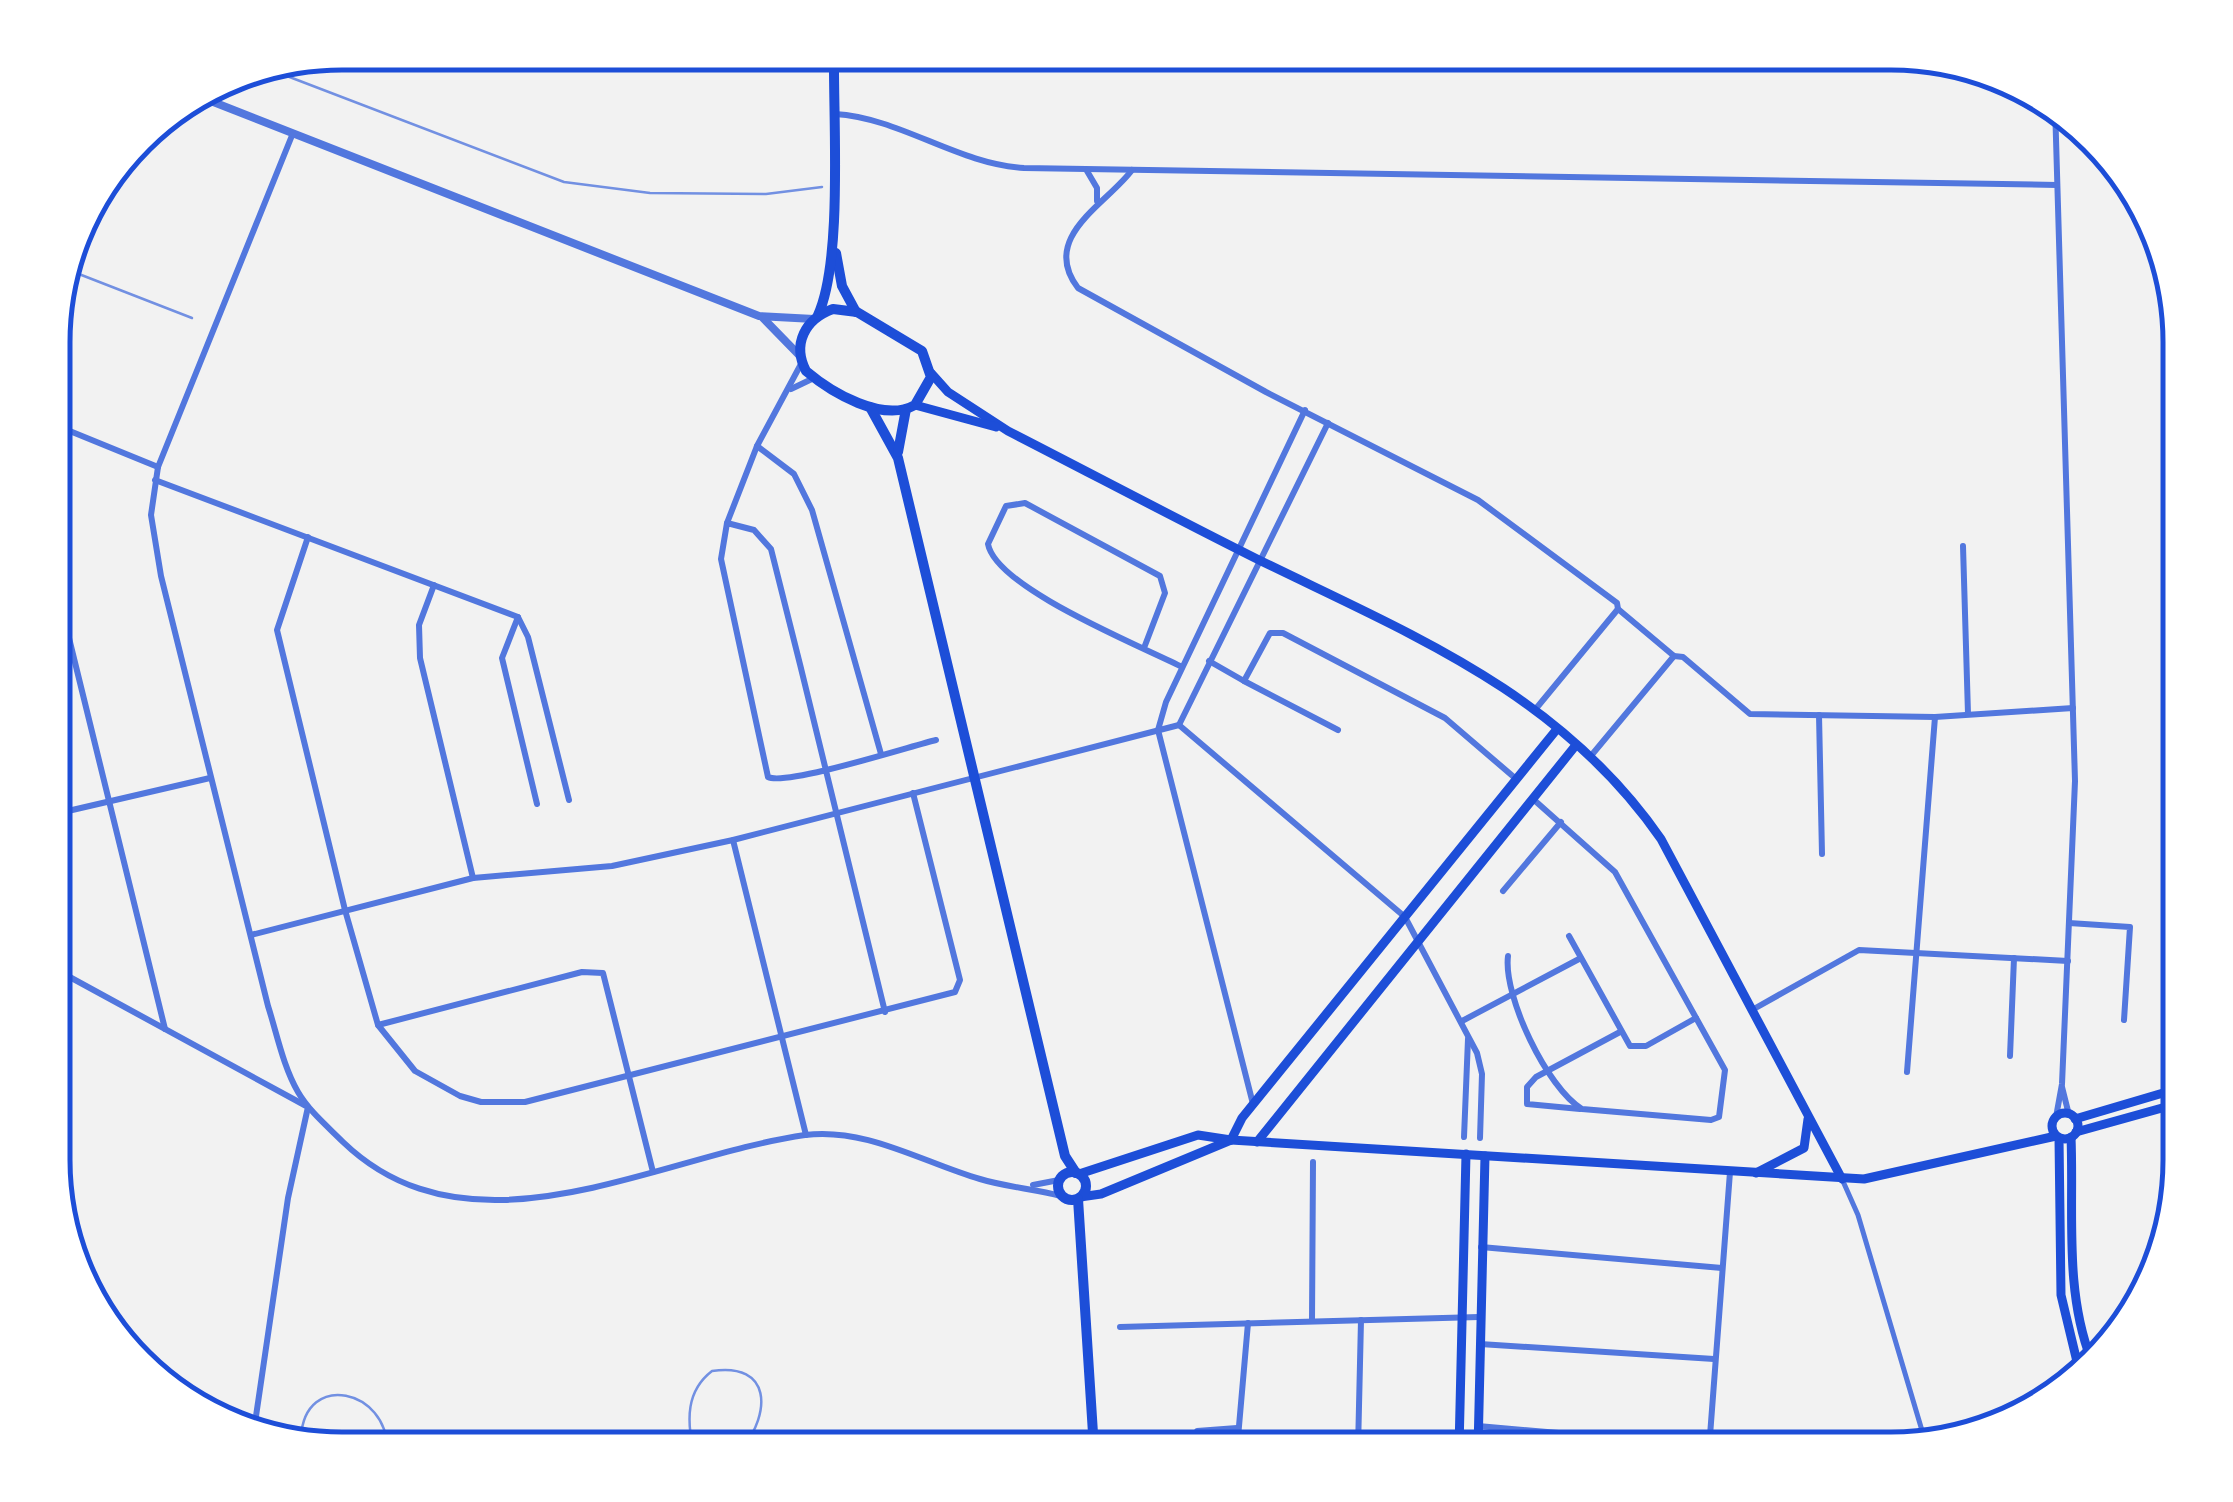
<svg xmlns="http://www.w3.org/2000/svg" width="2233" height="1502" font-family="Manrope,sans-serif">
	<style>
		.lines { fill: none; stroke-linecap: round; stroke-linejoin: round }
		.pedestrian { stroke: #5277de; stroke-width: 5 }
		.minor { stroke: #5277de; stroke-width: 6 }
		.tertiary { stroke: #5277de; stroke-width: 8 }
		.secondary { stroke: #1d4ed8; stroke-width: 9 }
		.primary { stroke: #1d4ed8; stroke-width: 10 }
		.rail { stroke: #7290e2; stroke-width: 2.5 }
		.rim { fill: none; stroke: #1d4ed8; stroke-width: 5 }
	</style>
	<rect width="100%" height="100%" fill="#f2f2f2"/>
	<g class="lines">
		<path class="pedestrian" d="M1842 1179 1858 1215 1926 1444"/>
		<g class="minor">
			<path d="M2055 105 2075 781 2062 1084 2056 1117"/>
			<path d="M835 114C901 118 957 164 1024 168L2057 185"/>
			<path d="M293 133 158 467 151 515 161 576 268 1006C277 1034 283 1066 298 1092 309 1111 327 1126 343 1142 472 1266 658 1156 805 1135 866 1127 924 1163 980 1179 1006 1187 1035 1189 1061 1196"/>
			<path d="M1132 170C1107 204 1039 237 1078 288L1266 392 1478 500 1617 603 1618 609 1674 656 1683 657 1750 714 1935 717 2073 708"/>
			<path d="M1087 171 1097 188V201"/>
			<path d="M791 389 814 378"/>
			<path d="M55 425 158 467"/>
			<path d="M757 446 794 474 812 510 881 754"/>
			<path d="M155 480 518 617 528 637 569 800"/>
			<path d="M727 523 757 446 801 364"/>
			<path d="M308 537 277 630 345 910 378 1025 415 1071 460 1096 481 1102H525L955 992 960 980 913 793"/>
			<path d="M1963 546 1968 714"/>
			<path d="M55 581 165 1029"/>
			<path d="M434 585 419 625 420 658 473 878"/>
			<path d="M518 617 502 658 537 804"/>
			<path d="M1144 648 1165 593 1160 576 1025 503 1006 506 988 544C996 588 1141 646 1182 667"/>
			<path d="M1209 661 1244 681 1270 633H1283L1445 718 1515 778"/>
			<path d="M1244 681 1338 730"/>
			<path d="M1534 711 1618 609"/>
			<path d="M1819 715 1822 854"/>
			<path d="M1179 725 1405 917 1477 1053 1482 1074 1480 1138"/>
			<path d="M1179 725 1328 423"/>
			<path d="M1590 757 1674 656"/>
			<path d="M55 814 210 778"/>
			<path d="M733 840 806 1135"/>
			<path d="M1503 891 1561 822"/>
			<path d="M2069 923 2130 927 2124 1020"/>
			<path d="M251 935 473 878 612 866 733 840 1179 725"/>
			<path d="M1569 936 1630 1046H1646L1696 1018"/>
			<path d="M1508 956C1503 996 1547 1088 1582 1109L1711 1120 1719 1117 1725 1070 1615 872 1533 799"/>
			<path d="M55 969 308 1107 288 1198 255 1423"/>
			<path d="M1752 1010 1859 950 2068 961"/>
			<path d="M885 1012C848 857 810 703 771 549L754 530 727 523 721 559 768 777C786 786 908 747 936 740"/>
			<path d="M1462 1021 1579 959"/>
			<path d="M378 1025 582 972 603 973 653 1172"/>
			<path d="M2010 1056 2014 958"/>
			<path d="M1907 1072 1935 717"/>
			<path d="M2062 1087 2069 1115"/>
			<path d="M1253 1104 1158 730 1166 702 1305 410"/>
			<path d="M1580 1109 1527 1104V1087L1536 1077 1620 1032"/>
			<path d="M1464 1137 1468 1039"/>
			<path d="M1033 1185 1059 1180"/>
			<path d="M1481 1247 1722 1268"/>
			<path d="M1312 1321 1313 1162"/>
			<path d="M1120 1327 1479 1317"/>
			<path d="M1480 1344 1714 1359"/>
			<path d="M1478 1426 1710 1446"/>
			<path d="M1193 1449 1197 1431 1237 1428"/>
			<path d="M1237 1449 1248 1323"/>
			<path d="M1358 1449 1361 1320"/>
			<path d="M1709 1449 1730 1172"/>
		</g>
		<g class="tertiary">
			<path d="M198 96 759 316 814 319"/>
			<path d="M763 318 800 356"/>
		</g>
		<g class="secondary">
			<path d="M931 373 948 392 1008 431C1092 474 1175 518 1259 560 1412 635 1560 693 1661 839L1842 1179"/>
			<path d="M915 405 996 427"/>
			<circle cx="2065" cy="1126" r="13"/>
			<path d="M2075 1119 2180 1088"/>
			<path d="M2076 1132 2180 1103"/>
			<path d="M2071 1137C2074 1210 2064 1290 2091 1359"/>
			<path d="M2059 1138 2061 1295 2079 1370"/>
			<path d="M1231 1140 1242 1118 1557 729"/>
			<path d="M1257 1142 1576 745"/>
			<path d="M1756 1173 1804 1148 1808 1119"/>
			<path d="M1079 1174 1198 1135 1231 1140 1864 1179 2056 1136"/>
			<path d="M1080 1197 1101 1194 1231 1140"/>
			<path d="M1459 1449 1466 1154"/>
			<path d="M1478 1449 1485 1156"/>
		</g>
		<g class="primary">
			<path d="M836 253 842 286 856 312"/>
			<path d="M833 309 857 312 922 351 931 377 915 405C883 423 832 393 806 371 792 344 805 319 833 309Z"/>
			<path d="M818 315C843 260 833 118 834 53"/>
			<path d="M870 407 898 458 1065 1156 1076 1173"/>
			<path d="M898 452 906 409"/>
			<circle cx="1072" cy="1186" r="14"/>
			<path d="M1078 1199 1094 1449"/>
		</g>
		<g class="rail">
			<path d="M319 57 396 61 463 53"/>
			<path d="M266 68 564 182 650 193 766 194 822 187"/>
			<path d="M66 269 192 318"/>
			<path d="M301 1437C305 1370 388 1390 387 1449"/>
			<path d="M693 1449C687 1420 686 1391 712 1371 772 1362 771 1413 742 1449"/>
		</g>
	</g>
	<path d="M0 0H2233V1502H0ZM342 70H1891A272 272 0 0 1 2163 342V1160A272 272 0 0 1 1891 1432H342A272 272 0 0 1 70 1160V342A272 272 0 0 1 342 70Z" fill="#fff" fill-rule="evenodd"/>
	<path class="rim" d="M342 70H1891A272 272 0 0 1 2163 342V1160A272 272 0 0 1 1891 1432H342A272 272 0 0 1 70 1160V342A272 272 0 0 1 342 70Z"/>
</svg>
